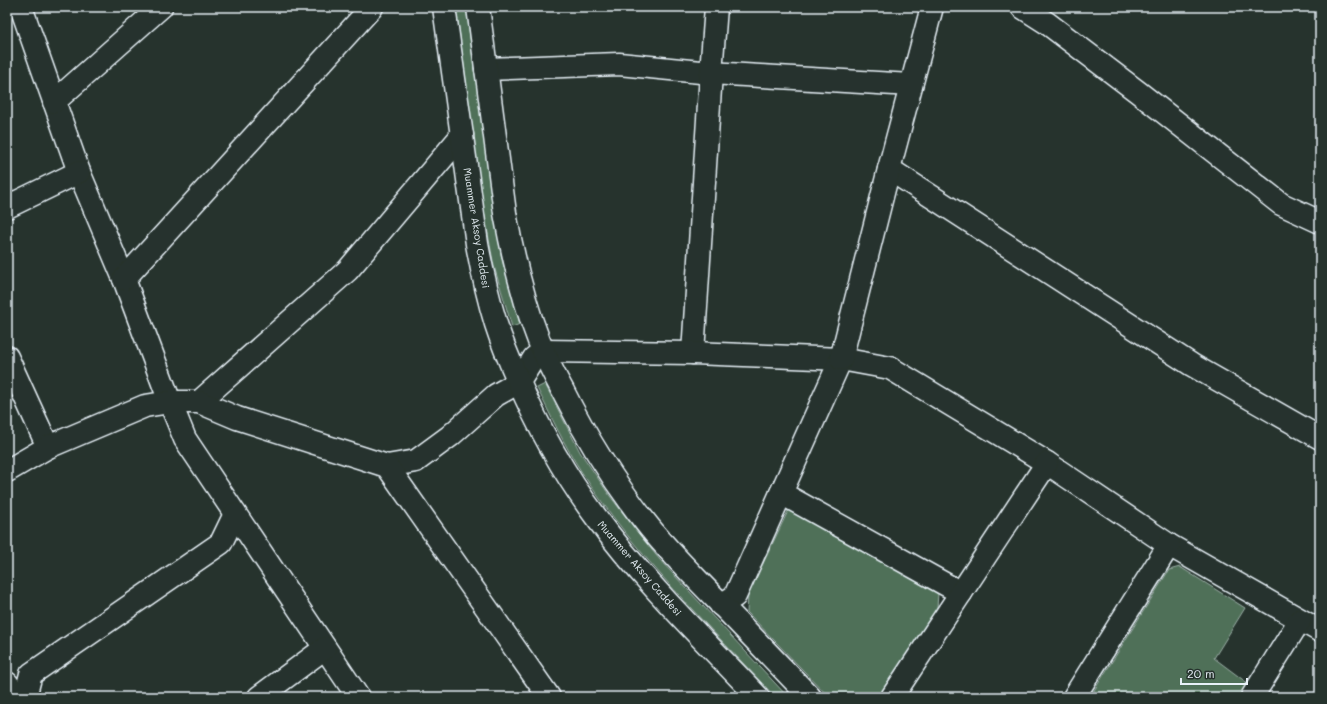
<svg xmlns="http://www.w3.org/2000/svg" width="1327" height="704" font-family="Mali,sans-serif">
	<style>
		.green { fill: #507059; stroke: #9cb0a8 }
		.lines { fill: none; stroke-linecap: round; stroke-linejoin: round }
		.minor-casing { stroke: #e8f1f8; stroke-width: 25 }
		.tertiary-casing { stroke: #e8f1f8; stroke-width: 25 }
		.secondary-casing { stroke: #e8f1f8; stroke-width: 25 }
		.minor { stroke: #26332d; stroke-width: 22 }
		.tertiary { stroke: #26332d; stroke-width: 22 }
		.secondary { stroke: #26332d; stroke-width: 22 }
		.labels { text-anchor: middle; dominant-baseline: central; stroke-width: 3.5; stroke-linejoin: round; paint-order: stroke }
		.street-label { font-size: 10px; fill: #e8f1f8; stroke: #26332d }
	</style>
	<rect width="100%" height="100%" fill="#26332d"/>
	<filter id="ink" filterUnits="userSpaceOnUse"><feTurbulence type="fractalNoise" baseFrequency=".025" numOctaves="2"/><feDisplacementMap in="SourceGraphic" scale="8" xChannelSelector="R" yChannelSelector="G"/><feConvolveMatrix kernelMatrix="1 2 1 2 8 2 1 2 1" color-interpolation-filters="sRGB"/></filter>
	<g filter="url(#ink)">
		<g class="green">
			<path d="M456 7H466L492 201 502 260 520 324 512 327 494 266 483 207Z"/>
			<path d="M545 384 580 452 610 496 639 534 660 560 788 697H775C708 625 634 554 581 471 564 445 551 416 537 388Z"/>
			<path d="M789 509 938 593 937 608 882 697H829L747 612 748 595Z"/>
			<path d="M1180 567 1245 608 1214 658 1250 685 1242 697H1090L1169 570Z"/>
		</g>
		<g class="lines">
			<g class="minor-casing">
				<g id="minor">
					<path d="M21 7 79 172 124 279 170 402 185 439 358 697"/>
					<path d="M1022 7 1047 23 1138 92 1281 204 1320 222"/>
					<path d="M486 69 619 64 711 73 911 85"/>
					<path d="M54 102 161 7"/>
					<path d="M889 169 1192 365 1320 438"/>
					<path d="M7 207 79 172"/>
					<path d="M124 279 372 7"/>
					<path d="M693 353 711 73 716 7"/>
					<path d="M7 357 48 447"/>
					<path d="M199 402 348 270 462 135"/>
					<path d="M387 466 416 461 450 436 496 395 519 382 534 358 543 351 693 353 841 359 890 368 1047 463 1169 545 1320 631"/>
					<path d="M7 471 48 447 145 406 170 402H199L237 418 387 466 549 697"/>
					<path d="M781 493 961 593"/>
					<path d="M721 605 735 596 841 359"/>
					<path d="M7 683 17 697"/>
					<path d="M25 697 31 674 221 543 235 514"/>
					<path d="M259 697 325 648"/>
					<path d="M892 697 1047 463"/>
					<path d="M1074 697 1169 545"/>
					<path d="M1252 697 1300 620"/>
				</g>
			</g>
			<g class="tertiary-casing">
				<path id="tertiary" d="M841 359 889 169 932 7"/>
			</g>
			<g class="secondary-casing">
				<g id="secondary">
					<path d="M444 7 477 244C482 271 488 298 496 324 502 343 510 362 518 380 539 429 564 474 596 517 643 581 703 639 758 697"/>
					<path d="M478 7 505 213C513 257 523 300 539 341 546 358 554 375 563 391 586 437 614 482 646 523 667 550 691 573 714 597 746 630 778 664 810 697"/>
				</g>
			</g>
			<use href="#minor" class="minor"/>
			<use href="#tertiary" class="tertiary"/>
			<use href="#secondary" class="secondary"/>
		</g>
	</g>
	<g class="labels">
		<g class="street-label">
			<text transform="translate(477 228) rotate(81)">Muammer Aksoy Caddesi</text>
			<text transform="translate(640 568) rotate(49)">Muammer Aksoy Caddesi</text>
		</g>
	</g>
	<rect width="1327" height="704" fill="none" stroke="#26332d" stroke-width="24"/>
	<rect x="12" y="12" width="1303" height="680" fill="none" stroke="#e8f1f8" stroke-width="1.5" filter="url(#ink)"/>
	<path d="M1181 678v6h66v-6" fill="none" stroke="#e8f1f8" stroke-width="2"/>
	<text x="1187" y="678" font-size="12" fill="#e8f1f8" stroke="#26332d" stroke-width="3" paint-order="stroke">20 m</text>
</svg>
